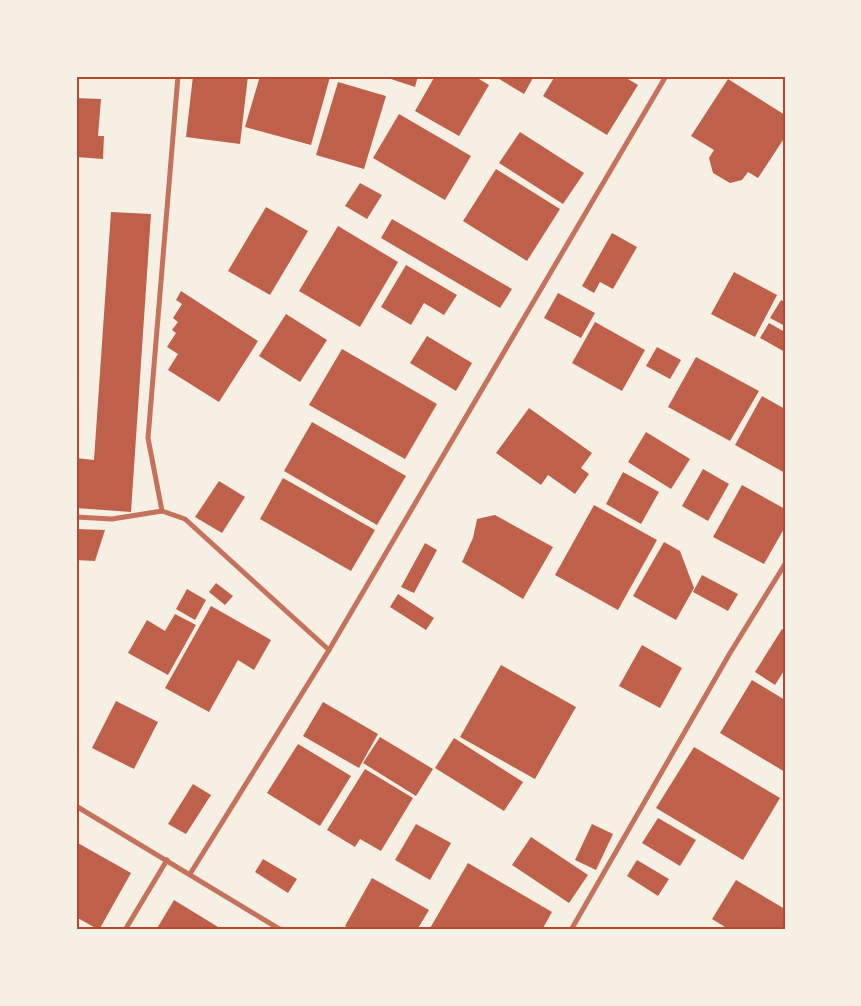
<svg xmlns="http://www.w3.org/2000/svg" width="861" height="1006" font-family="'Asap Condensed',sans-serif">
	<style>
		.building { fill: #bf614a }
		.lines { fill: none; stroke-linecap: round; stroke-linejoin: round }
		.minor { stroke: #c5725c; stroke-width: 5 }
		.neatline { fill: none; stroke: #b5482f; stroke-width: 2 }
	</style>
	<rect width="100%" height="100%" fill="#f6efe4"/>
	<g class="building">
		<path d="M193 76H248L240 144 186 137Z"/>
		<path d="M260 76 330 77 311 145 245 127Z"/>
		<path d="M382 76H418L415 87Z"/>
		<path d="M435 76H474L489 85 459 136 415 111Z"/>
		<path d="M494 76H534L524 94Z"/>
		<path d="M555 76H623L638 85 607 135 543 96Z"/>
		<path d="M728 79 785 115V137L758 178 748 172 742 180 730 183 713 173 709 158 714 150 691 136Z"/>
		<path d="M338 82 386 96 364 169 316 155Z"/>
		<path d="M76 98 101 99 98 136H104L103 159 76 157Z"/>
		<path d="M399 114 471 156 445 200 373 158Z"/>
		<path d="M520 132 584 173 563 204 499 163Z"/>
		<path d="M496 169 560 209 527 261 463 221Z"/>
		<path d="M360 183 382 195 367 219 345 206Z"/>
		<path d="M266 207 308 231 270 295 228 271Z"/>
		<path d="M111 212 151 214 131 512 76 508V458L94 460Z"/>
		<path d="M392 219 512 289 500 308 381 238Z"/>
		<path d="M338 226 398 262 360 327 299 291Z"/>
		<path d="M612 233 637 247 613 289 600 282 594 293 582 286Z"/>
		<path d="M406 265 457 295 444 315 424 303 411 325 381 307Z"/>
		<path d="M734 272 777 295 755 337 711 314Z"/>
		<path d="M181 291 258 341 219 402 168 370 178 354 167 347 176 333 172 330 178 322 173 318 182 304 176 300Z"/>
		<path d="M558 293 595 313 581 338 544 318Z"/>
		<path d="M781 300 785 302V326L770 318Z"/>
		<path d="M286 314 327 340 300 382 259 356Z"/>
		<path d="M595 322 645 350 622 391 572 363Z"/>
		<path d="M769 323 785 332V352L760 338Z"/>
		<path d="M427 336 472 363 456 391 410 363Z"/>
		<path d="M657 347 681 360 670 379 646 366Z"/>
		<path d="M342 349 437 404 405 459 309 405Z"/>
		<path d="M696 357 759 391 730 441 668 407Z"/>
		<path d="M762 396 785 409V473L735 445Z"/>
		<path d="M529 408 592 453 581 468 589 474 575 494 548 475 541 485 496 453Z"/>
		<path d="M312 422 406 476 377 525 284 471Z"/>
		<path d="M646 432 690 459 671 489 628 462Z"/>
		<path d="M703 469 729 484 708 521 682 506Z"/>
		<path d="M623 472 659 492 641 524 606 504Z"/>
		<path d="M283 478 375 530 351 571 260 519Z"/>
		<path d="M219 481 245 497 222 533 195 517Z"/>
		<path d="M742 485 785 509V527L764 564 713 537Z"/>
		<path d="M594 505 657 540 618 610 555 575Z"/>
		<path d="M495 515 553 547 523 599 462 562 473 538 477 519Z"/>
		<path d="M76 529 105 530 95 561 76 560Z"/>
		<path d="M664 542 680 551 694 588 676 620 633 596Z"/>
		<path d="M425 543 437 550 414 593 401 587Z"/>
		<path d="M702 575 738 594 728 611 693 592Z"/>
		<path d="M216 583 233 596 225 605 209 592Z"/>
		<path d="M187 589 206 600 195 620 176 609Z"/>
		<path d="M398 594 434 618 426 630 390 607Z"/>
		<path d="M211 606 271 640 254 670 238 660 209 712 165 688Z"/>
		<path d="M175 614 196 625 168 675 128 653 147 620 165 631Z"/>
		<path d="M782 629 785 630V669L775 685 755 672Z"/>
		<path d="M642 645 682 668 660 708 619 686Z"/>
		<path d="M501 665 576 707 535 779 460 737Z"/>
		<path d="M752 680 785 700V772L720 733Z"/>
		<path d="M116 701 158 722 134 769 92 748Z"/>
		<path d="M323 702 378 734 359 768 303 736Z"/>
		<path d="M380 737 433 769 416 796 363 763Z"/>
		<path d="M454 738 523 782 504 811 435 768Z"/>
		<path d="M298 744 351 776 320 826 267 793Z"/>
		<path d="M694 747 780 798 743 860 656 808Z"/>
		<path d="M365 769 413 798 381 851 360 839 355 847 327 830Z"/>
		<path d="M193 784 211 795 186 834 168 824Z"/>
		<path d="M658 818 696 840 680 866 642 843Z"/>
		<path d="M416 824 451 843 430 880 395 860Z"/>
		<path d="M592 824 613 834 596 870 575 860Z"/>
		<path d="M531 837 588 875 569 903 512 865Z"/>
		<path d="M76 842 131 873 99 930 76 917Z"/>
		<path d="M263 859 297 879 288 893 255 872Z"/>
		<path d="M637 860 669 879 658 896 627 876Z"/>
		<path d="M468 863 552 912 542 930H429Z"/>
		<path d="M372 878 429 910 417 930H352L345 926Z"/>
		<path d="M736 880 785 909V930H730L712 919Z"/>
		<path d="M174 900 223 930H156Z"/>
	</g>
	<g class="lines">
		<g class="minor">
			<path d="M162 511 148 438 178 76"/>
			<path d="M76 517 112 519 162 511 185 519 329 650"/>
			<path d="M76 806 281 930"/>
			<path d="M190 874 329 650 666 76"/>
			<path d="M125 930 167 860"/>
			<path d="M571 930 730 653 785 564"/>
		</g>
	</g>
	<rect width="861" height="1006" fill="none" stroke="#f6efe4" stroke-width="155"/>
	<rect x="78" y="78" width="706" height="850" class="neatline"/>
</svg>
